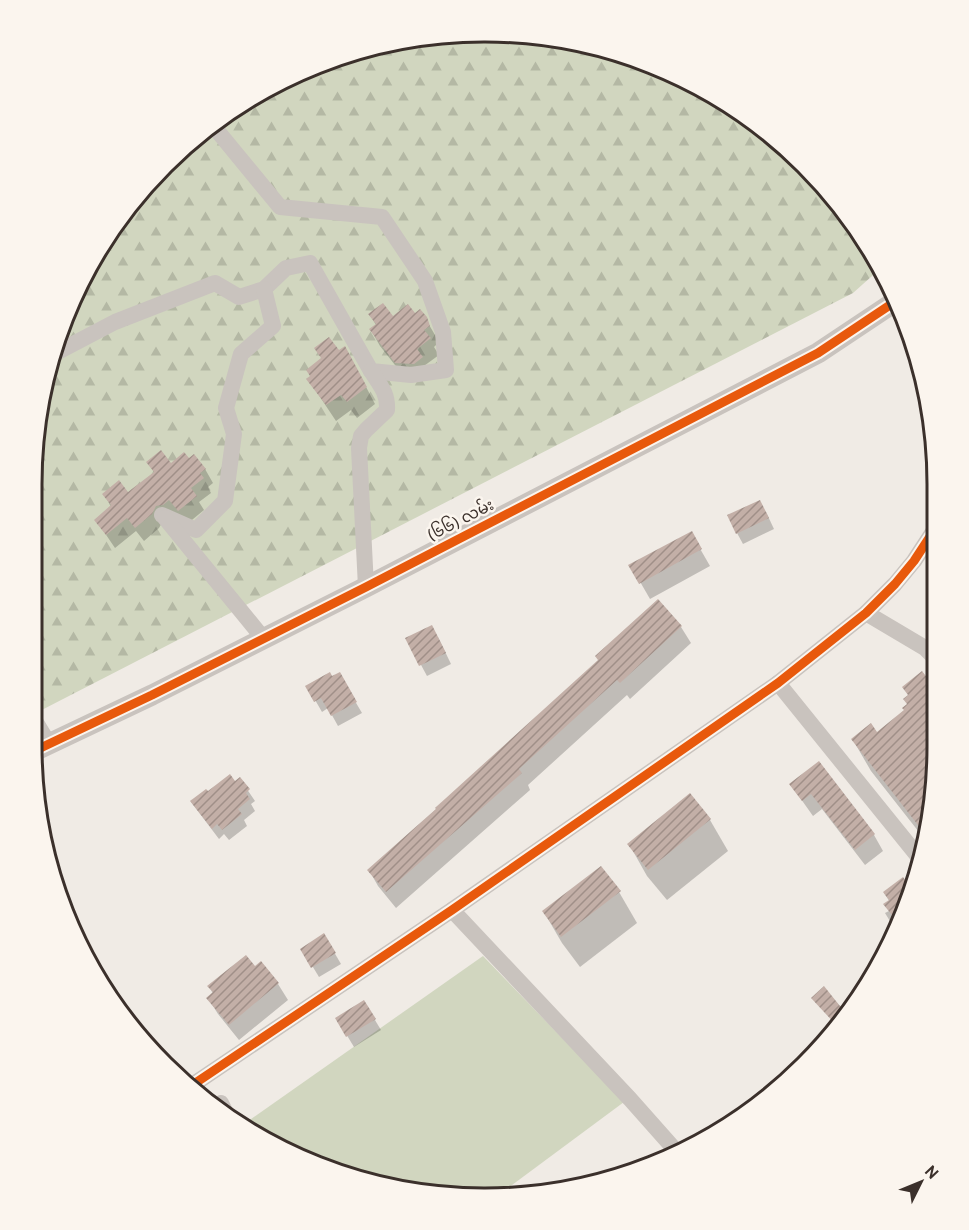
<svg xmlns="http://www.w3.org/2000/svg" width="969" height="1230" font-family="Overpass,'Noto Sans Myanmar',sans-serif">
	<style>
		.green { fill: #d1d6bf }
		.forest { fill: url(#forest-firs) }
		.shadow { fill: #0003 }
		.building { fill: url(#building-hatch) }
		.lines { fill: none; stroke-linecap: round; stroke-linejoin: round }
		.minor { stroke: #c9c3be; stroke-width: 16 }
		.tertiary { stroke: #c9c3be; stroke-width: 21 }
		.cycleway-casing { stroke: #fbf5ee; stroke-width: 13 }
		.cycleway { stroke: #e8590c; stroke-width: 9 }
		.labels { text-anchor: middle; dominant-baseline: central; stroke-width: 5; stroke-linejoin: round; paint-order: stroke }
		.street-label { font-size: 16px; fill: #3b302b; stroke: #fbf5ee }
		.rim { fill: none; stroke: #3b302b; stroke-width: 3 }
	</style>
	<defs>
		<pattern id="forest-firs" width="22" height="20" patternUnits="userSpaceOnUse" patternTransform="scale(1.5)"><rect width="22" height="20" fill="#d1d6bf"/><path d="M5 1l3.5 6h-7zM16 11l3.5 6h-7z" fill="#b4b8a4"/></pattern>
		<pattern id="building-hatch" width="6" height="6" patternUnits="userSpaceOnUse" patternTransform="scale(1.5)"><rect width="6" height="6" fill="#c3afa7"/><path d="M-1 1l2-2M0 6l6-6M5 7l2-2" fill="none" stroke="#a08f88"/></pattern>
	</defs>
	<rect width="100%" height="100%" fill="#f0ebe5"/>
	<path class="green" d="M483 956 624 1102 496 1197 484 1198 367 1183 258 1138 244 1124Z"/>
	<path class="forest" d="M514 32 602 47 685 78 761 125 825 186 877 258 881 268 853 293 32 715V455L56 339 92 258 144 186 258 92 339 55 426 35Z"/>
	<g class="shadow">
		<path d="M370 315 393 318 414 315 425 318 435 335 438 343 434 347 439 355 406 379 380 346 371 330 376 325Z"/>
		<path d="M339 352 354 364 375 404 357 418 351 410 336 421 308 379Z"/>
		<path d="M189 460 205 469 213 483 208 487 211 493 199 502 204 510 187 524 163 521 159 528 144 541 136 531 115 548 96 520 111 507 104 494H128L155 474 148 462 171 465Z"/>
		<path d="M766 512 774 529 743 544 737 533Z"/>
		<path d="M691 533 710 566 650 599 631 566Z"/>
		<path d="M658 601 681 627 691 643 630 699 627 695 528 785 530 790 396 908 378 886 369 870 599 661Z"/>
		<path d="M32 623 38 634 32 637Z"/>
		<path d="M438 637 451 664 427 676 407 639Z"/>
		<path d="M339 674 362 713 338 726 328 708 322 712 307 686Z"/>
		<path d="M932 686 929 834 926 841 871 771 853 740 877 734Z"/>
		<path d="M818 763 874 835 883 851 865 865 822 809 813 816 791 785Z"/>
		<path d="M240 779 255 801 251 804 255 811 244 820 247 826 229 840 224 834 219 839 191 802 207 793 235 783Z"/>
		<path d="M690 795 710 820 728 851 667 900 647 876 629 844Z"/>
		<path d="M902 879 912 891 903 919 896 931 885 913 889 911 890 902 884 893Z"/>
		<path d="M619 892 637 923 580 967 562 943 544 912Z"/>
		<path d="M324 935 341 964 319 977 302 949Z"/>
		<path d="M261 963 278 984 288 1000 239 1040 218 1014 208 998 213 994 209 986 255 968Z"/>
		<path d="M824 988 848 1015 838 1027 813 998Z"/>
		<path d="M364 1002 381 1030 354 1047 337 1019Z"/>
	</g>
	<g class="building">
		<path d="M383 303 393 316 408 304 415 313 420 309 427 317 430 326 424 330 431 338 417 349 423 357 414 364 395 363 369 329 376 324 368 314Z"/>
		<path d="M329 337 339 350 345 346 367 387 347 402 341 395 326 405 306 379 310 376 306 370 321 358 314 348Z"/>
		<path d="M161 450 171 463 184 452 189 458 194 454 206 469 200 473 204 478 191 488 197 496 178 511 169 500 163 505 156 506 152 514 135 528 127 518 106 535 94 520 111 505 102 494 119 480 128 492 154 472 146 462Z"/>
		<path d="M760 500 769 518 736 534 727 515Z"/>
		<path d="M692 531 702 549 639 584 628 565Z"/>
		<path d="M658 599 682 626 620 683 617 680 519 769 522 773 386 892 367 870 436 809 435 808 598 660 595 656Z"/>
		<path d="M432 625 446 653 419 666 405 638Z"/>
		<path d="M922 671 932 684 928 838 851 739 871 723 877 732 904 710 902 708 907 704 903 699 908 695 902 687Z"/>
		<path d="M330 672 332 676 340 672 357 702 331 716 321 698 314 702 305 686Z"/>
		<path d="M819 761 875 834 855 850 811 794 802 801 789 784Z"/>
		<path d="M230 774 235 781 240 777 250 789 246 793 250 799 238 809 242 814 222 830 217 824 212 829 190 801 206 789 208 791Z"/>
		<path d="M690 793 711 819 648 870 627 844Z"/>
		<path d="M601 866 621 891 561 937 542 911Z"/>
		<path d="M903 877 912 889 900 925 883 904 889 900 883 892Z"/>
		<path d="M324 933 336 953 311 968 300 949Z"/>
		<path d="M246 955 255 966 261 961 279 983 229 1025 206 998 213 992 207 986Z"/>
		<path d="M824 986 847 1015 838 1027 811 998Z"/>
		<path d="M364 1000 376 1019 346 1037 335 1018Z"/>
	</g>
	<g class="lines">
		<g class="minor">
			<path d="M52 355 115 322 215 283 239 297 264 289 286 268 310 263 371 371 411 375 446 370 443 332 425 281 382 217 280 207 215 128"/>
			<path d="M162 515 196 530 225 501 234 434 226 408 241 354 273 326 264 289"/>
			<path d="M165 518 263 638"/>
			<path d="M366 587 359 448 361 436 366 430 387 410C388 393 380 385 371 371"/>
			<path d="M866 613 925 648 932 655"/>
			<path d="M778 683 921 860"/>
			<path d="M32 716 49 744"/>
			<path d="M452 910 630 1099 677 1152"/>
			<path d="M191 1086 452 910 778 683 866 613 895 584 914 561 935 529"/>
			<path d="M216 1106 221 1103 226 1113"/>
		</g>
		<path class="tertiary" d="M32 752 152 695 366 587 818 353 896 301"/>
		<g class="cycleway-casing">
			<g id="cycleway">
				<path d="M32 752 152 695 366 587 818 353 896 301"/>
				<path d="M191 1086 452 910 778 683 866 613 895 584 914 561 935 529"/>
			</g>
		</g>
		<use href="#cycleway" class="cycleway"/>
	</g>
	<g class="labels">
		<g class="street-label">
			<text transform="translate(461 521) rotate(-27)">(၆၆) လမ်း</text>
		</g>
	</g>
	<path d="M0 0H969V1230H0ZM484 42H485A442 442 0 0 1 927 484V746A442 442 0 0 1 485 1188H484A442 442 0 0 1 42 746V484A442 442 0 0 1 484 42Z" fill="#fbf5ee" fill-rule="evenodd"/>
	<path class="rim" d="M484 42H485A442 442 0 0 1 927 484V746A442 442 0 0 1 485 1188H484A442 442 0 0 1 42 746V484A442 442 0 0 1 484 42Z"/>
	<g transform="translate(921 1182) rotate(47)" stroke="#fbf5ee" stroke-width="4.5" paint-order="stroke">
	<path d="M0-4.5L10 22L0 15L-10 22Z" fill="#3b302b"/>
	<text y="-9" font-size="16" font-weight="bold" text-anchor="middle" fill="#3b302b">N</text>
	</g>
</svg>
